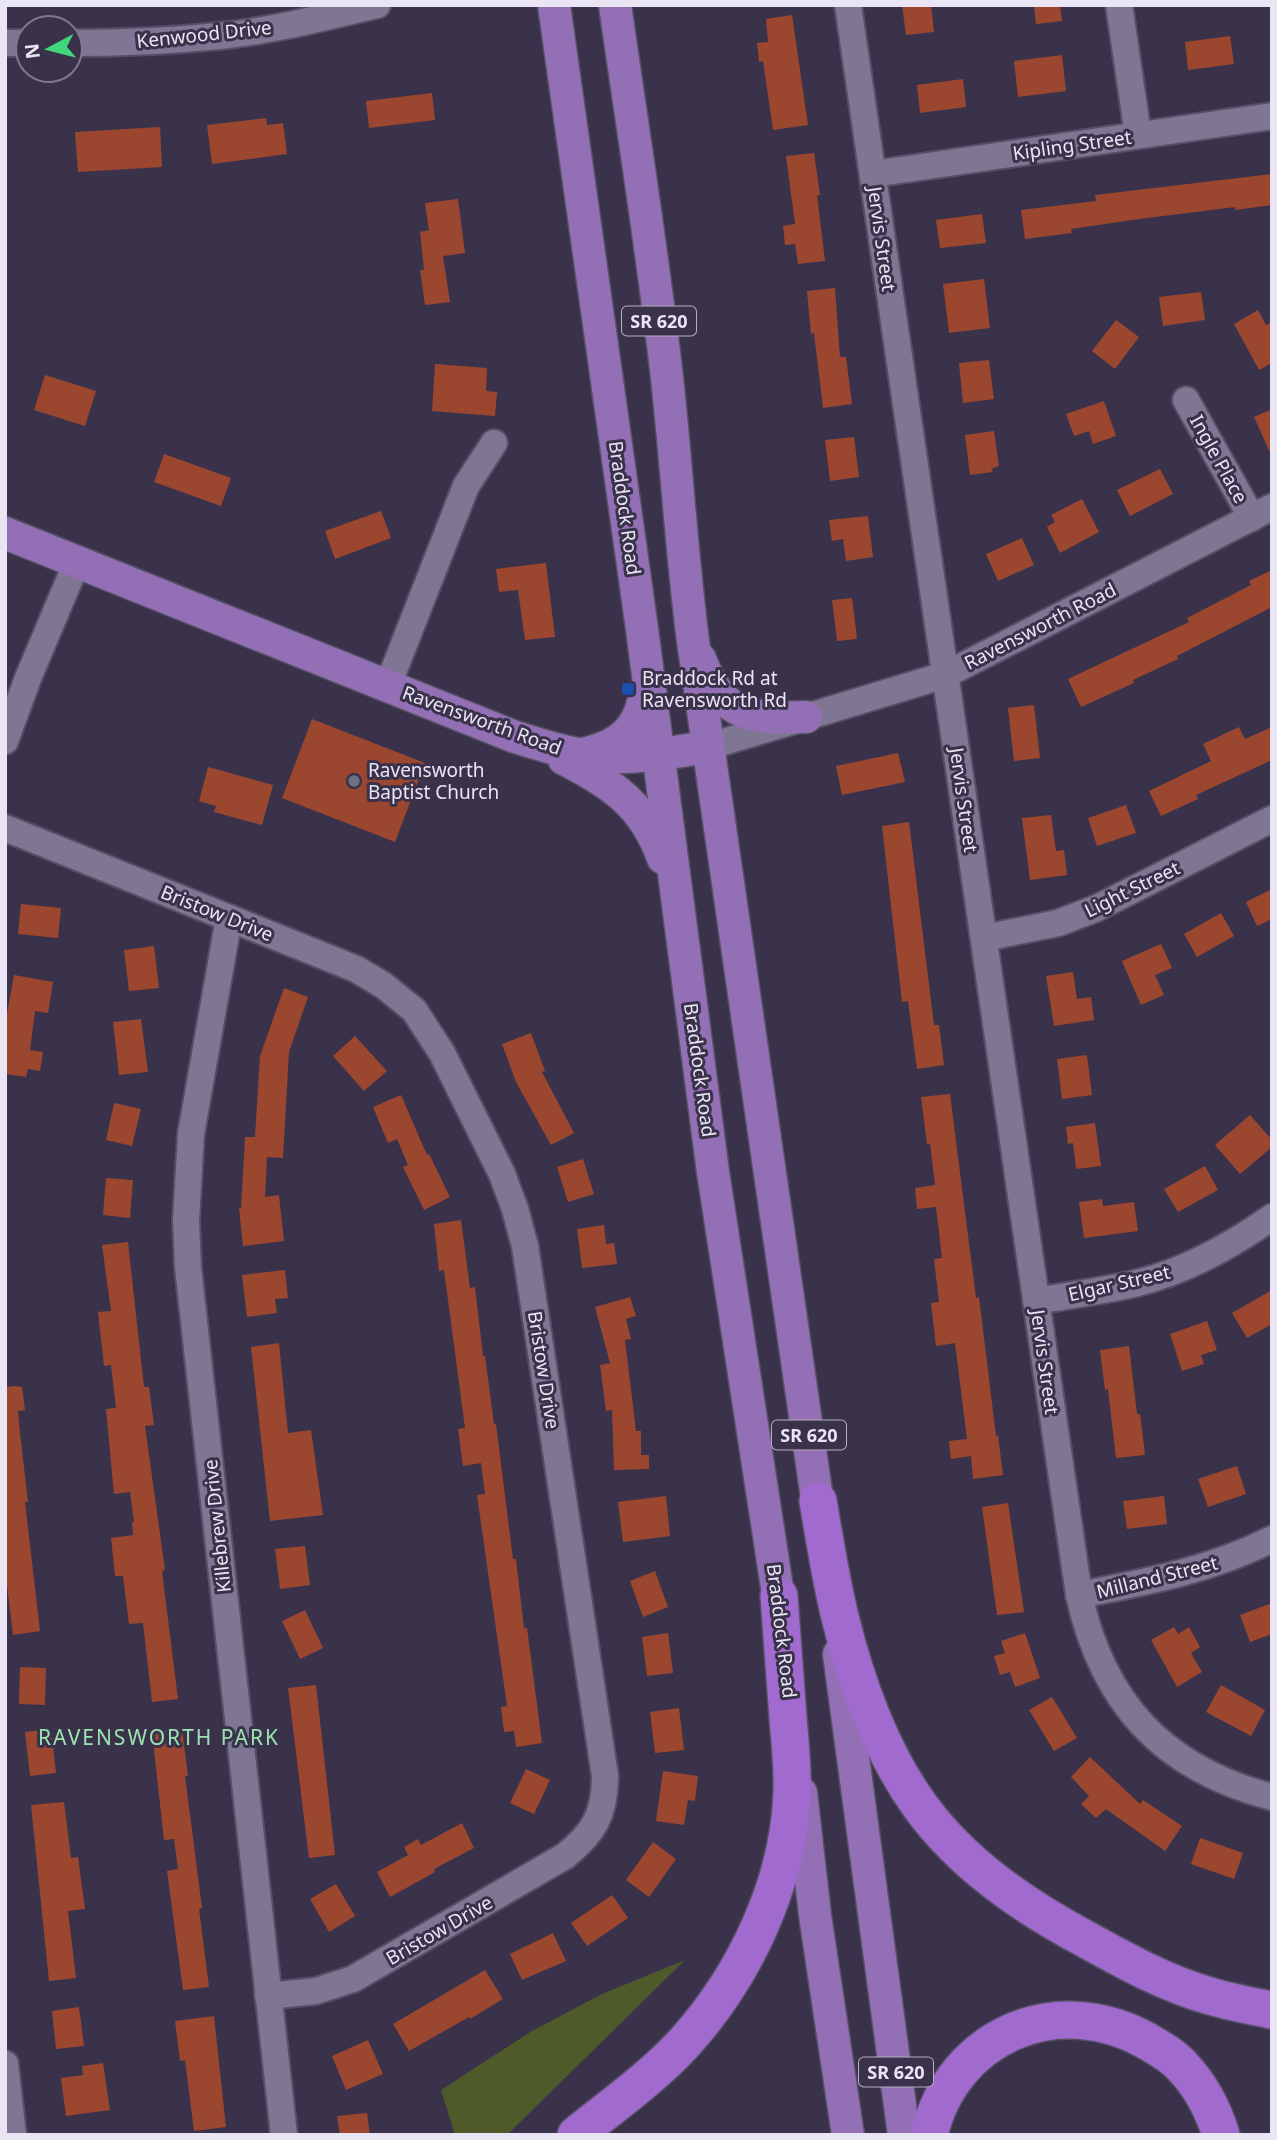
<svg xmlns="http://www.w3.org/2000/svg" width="1277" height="2140" font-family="'Noto Sans',sans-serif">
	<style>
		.green { fill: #4e5a2a }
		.building { fill: #9b472f }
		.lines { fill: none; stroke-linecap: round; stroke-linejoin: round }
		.minor-casing { stroke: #554f63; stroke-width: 30 }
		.major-casing { stroke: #554f63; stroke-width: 35 }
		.highway-casing { stroke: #554f63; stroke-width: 40 }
		.minor { stroke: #7e7692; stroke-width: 26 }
		.major { stroke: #936fb6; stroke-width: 32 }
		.highway { stroke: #a16ace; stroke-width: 37 }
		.transit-dot { fill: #1a4fb4; stroke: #3a324b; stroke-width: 2.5 }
		.worship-dot { fill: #6b7280; stroke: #3a324b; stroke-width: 2.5 }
		.labels { text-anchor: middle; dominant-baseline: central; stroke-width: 6; stroke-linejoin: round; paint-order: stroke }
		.shield { fill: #3a324b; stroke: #b5afc2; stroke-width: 2 }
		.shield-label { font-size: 18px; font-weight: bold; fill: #eae5f5 }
		.street-label { font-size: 19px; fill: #eae5f5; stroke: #3a324b }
		.poi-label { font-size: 19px; fill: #eae5f5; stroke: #3a324b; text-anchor: start }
		.neighbourhood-label { font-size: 21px; letter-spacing: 2px; fill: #9ce3b0; stroke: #3a324b }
	</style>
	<rect width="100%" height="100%" fill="#3a324b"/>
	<path class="green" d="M685 1960 507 2135H455L441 2090 532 2031 602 1994Z"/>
	<g class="building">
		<path d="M902 5H931L934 32 906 35Z"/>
		<path d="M1034 5H1060L1062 21 1036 24Z"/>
		<path d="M792 15 808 125 773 130 763 61 759 62 757 43 768 42 766 19Z"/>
		<path d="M1230 36 1234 64 1188 70 1185 42Z"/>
		<path d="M1062 55 1066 91 1018 97 1014 61Z"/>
		<path d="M963 79 966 107 920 113 917 85Z"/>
		<path d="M432 93 435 120 369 128 366 101Z"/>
		<path d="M266 118 267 125 283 123 287 154 212 164 207 125Z"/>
		<path d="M160 127 162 167 78 172 75 132Z"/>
		<path d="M814 153 820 195H817L825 261 798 264 795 244 785 245 783 226 795 224 786 156Z"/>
		<path d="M1272 174V205L1235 210V207L1139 219 1071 229 1072 233 1025 239 1021 210 1096 201 1095 195Z"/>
		<path d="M458 199 465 253 443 256 450 302 425 305 420 270H424L420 232 429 230 425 203Z"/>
		<path d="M982 214 986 243 940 248 936 220Z"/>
		<path d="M984 279 990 328 949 333 943 284Z"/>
		<path d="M835 288 840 357H846L852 404 823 408 814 333 811 334 807 291Z"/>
		<path d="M1201 292 1205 320 1163 326 1159 297Z"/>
		<path d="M1258 310 1266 325 1272 322V363L1259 370 1234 324Z"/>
		<path d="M1116 320 1139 337 1115 369 1092 351Z"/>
		<path d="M989 360 994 399 963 403 959 363Z"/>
		<path d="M435 364 487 368 486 391 497 392 495 416 432 411Z"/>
		<path d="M45 375 96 391 85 426 34 410Z"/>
		<path d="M1104 401 1116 436 1093 444 1089 431 1074 436 1066 414Z"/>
		<path d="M1272 409V457L1254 417Z"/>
		<path d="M994 431 999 466 991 469 993 472 970 475 965 435Z"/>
		<path d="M854 437 859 477 830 481 825 440Z"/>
		<path d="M164 454 231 478 221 506 154 482Z"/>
		<path d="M1160 469 1173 494 1130 516 1117 490Z"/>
		<path d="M1082 499 1099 532 1060 553 1047 527 1055 522 1051 515Z"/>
		<path d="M381 511 391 538 335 559 325 531Z"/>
		<path d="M868 516 873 557 846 561 843 539 832 541 829 520Z"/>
		<path d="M1022 538 1034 565 998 581 986 554Z"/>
		<path d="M546 563 555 637 525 640 518 590 499 592 496 569Z"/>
		<path d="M1272 570V607L1177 656 1178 659 1133 680 1134 683 1081 707 1068 679 1189 622 1187 618 1251 585 1249 581Z"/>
		<path d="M852 598 857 639 837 641 832 600Z"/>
		<path d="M1034 705 1040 758 1014 761 1008 708Z"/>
		<path d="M312 719 425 763 395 842 282 798Z"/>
		<path d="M1239 727 1245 739 1272 727V760L1196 795 1198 799 1161 816 1149 791 1211 761 1203 744Z"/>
		<path d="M898 753 905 782 842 795 836 766Z"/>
		<path d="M208 767 273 785 262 825 214 812 216 806 199 801Z"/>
		<path d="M1126 805 1136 833 1097 846 1088 818Z"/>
		<path d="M1051 815 1056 851 1064 850 1067 875 1030 880 1022 818Z"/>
		<path d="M909 822 934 1025H939L944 1065 917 1069 908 1001 902 1002 882 826Z"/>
		<path d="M1272 889V919L1257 926 1246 902Z"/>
		<path d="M21 904 61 908 58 938 18 934Z"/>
		<path d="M1221 913 1234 936 1197 957 1184 934Z"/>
		<path d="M1161 944 1172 968 1155 975 1164 995 1141 1005 1122 961Z"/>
		<path d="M154 946 159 988 129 991 124 950Z"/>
		<path d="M1073 972 1077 999 1091 997 1094 1020 1054 1026 1046 976Z"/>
		<path d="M14 975 53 982 48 1013 35 1011 30 1050 43 1052 40 1071 28 1069 26 1077 5 1074V1025Z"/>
		<path d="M284 988 308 997 289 1052 283 1158 267 1157 265 1197 279 1195 284 1241 243 1246 239 1208H241L245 1137H255L260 1056Z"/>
		<path d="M141 1019 148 1072 119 1075 113 1022Z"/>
		<path d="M531 1033 545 1071 542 1072 574 1133 551 1145 516 1082 502 1044Z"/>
		<path d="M355 1036 387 1071 364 1091 333 1056Z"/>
		<path d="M1087 1055 1092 1095 1062 1099 1057 1059Z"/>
		<path d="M950 1094 976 1298 979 1297 996 1436 998 1435 1003 1475 973 1479 971 1456 951 1459 949 1441 967 1439 955 1343 936 1346 931 1303 939 1302 934 1259 942 1258 936 1207 917 1209 915 1188 935 1185 930 1144H927L921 1097Z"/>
		<path d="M401 1095 427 1155 429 1154 450 1197 424 1210 403 1167 408 1165 397 1139 388 1143 373 1107Z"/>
		<path d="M114 1103 141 1109 132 1146 106 1140Z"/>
		<path d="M1250 1115 1272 1140V1147L1240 1174 1215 1145Z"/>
		<path d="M1095 1123 1101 1166 1076 1169 1073 1143 1068 1144 1066 1127Z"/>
		<path d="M583 1159 594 1194 568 1202 557 1167Z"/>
		<path d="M1205 1166 1218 1190 1178 1212 1164 1189Z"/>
		<path d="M106 1178 133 1180 130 1218 103 1215Z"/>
		<path d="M1102 1199 1103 1206 1134 1202 1138 1231 1084 1238 1079 1202Z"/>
		<path d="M461 1220 470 1288 475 1287 483 1356H485L494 1424H496L513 1559H516L524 1628H527L542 1743 516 1747 514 1731 504 1732 501 1707 507 1706 477 1495 485 1494 481 1463 463 1466 458 1429 465 1428 444 1270 439 1271 434 1224Z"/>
		<path d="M604 1225 606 1244 614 1243 617 1264 582 1268 577 1229Z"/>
		<path d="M128 1242 144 1387H149L154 1425 145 1426 165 1570 162 1571 178 1699 152 1702 143 1623 129 1624 123 1576H115L111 1538 133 1535 132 1522H134L130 1492 114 1494 106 1409 116 1408 111 1365 104 1366 98 1312 111 1311 102 1245Z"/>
		<path d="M285 1270 288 1298 275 1299 277 1313 247 1317 242 1275Z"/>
		<path d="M1272 1290V1324L1247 1338 1232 1313Z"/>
		<path d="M630 1297 636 1316 626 1319 631 1339 625 1340 636 1431H641V1455H649V1469L614 1470 612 1410 606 1411 600 1365 610 1363 595 1307Z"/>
		<path d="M1207 1321 1217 1350 1201 1355 1204 1364 1182 1371 1170 1334Z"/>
		<path d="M279 1343 288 1433 311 1430 323 1515 270 1521 251 1347Z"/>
		<path d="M1129 1346 1137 1414H1140L1145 1455 1116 1458 1108 1389 1105 1390 1100 1350Z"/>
		<path d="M15 1386 22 1387 25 1410 18 1411 20 1433 28 1502H25L40 1631 13 1635 5 1568V1387Z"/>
		<path d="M1237 1466 1246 1494 1208 1507 1198 1479Z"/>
		<path d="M666 1496 670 1536 623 1542 618 1502Z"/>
		<path d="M1164 1496 1167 1524 1127 1529 1123 1501Z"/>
		<path d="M1008 1503 1024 1612 997 1615 982 1507Z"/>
		<path d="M305 1546 310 1585 280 1589 275 1549Z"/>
		<path d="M655 1571 668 1607 643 1617 630 1581Z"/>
		<path d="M1272 1603V1634L1250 1642 1240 1615Z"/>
		<path d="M305 1610 323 1648 300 1659 282 1621Z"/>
		<path d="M1174 1627 1178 1634 1189 1627 1200 1647 1191 1653 1202 1672 1177 1687 1151 1640Z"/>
		<path d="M668 1633 673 1673 647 1676 642 1637Z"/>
		<path d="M1025 1633 1040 1678 1015 1687 1010 1672 1000 1675 994 1656 1005 1653 1001 1641Z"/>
		<path d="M20 1667 46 1668 45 1705 19 1704Z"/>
		<path d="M316 1685 335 1855 309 1858 288 1688Z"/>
		<path d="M1221 1685 1265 1710 1251 1736 1206 1712Z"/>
		<path d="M1052 1697 1077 1738 1054 1751 1029 1710Z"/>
		<path d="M679 1708 684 1750 655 1753 650 1712Z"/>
		<path d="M51 1729 56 1773 30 1776 25 1732Z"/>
		<path d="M182 1729 188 1776H185L202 1908 199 1909 209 1987 183 1990 167 1871 178 1869 174 1839 164 1840 152 1732Z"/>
		<path d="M1090 1757 1140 1804 1143 1800 1182 1826 1165 1851 1106 1809 1096 1818 1081 1804 1089 1796 1071 1777Z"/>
		<path d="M526 1769 550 1780 534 1814 510 1803Z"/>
		<path d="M663 1771 698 1776 695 1801 688 1800 684 1825 656 1821Z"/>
		<path d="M64 1802 71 1858 78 1857 85 1909 68 1911 76 1978 49 1981 31 1805Z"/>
		<path d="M462 1823 474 1848 434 1869 435 1872 390 1897 377 1872 408 1855 404 1847 418 1839 421 1845Z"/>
		<path d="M1200 1838 1243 1853 1234 1879 1191 1864Z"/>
		<path d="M653 1842 676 1859 649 1897 626 1880Z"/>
		<path d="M336 1884 355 1916 329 1932 310 1899Z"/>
		<path d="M612 1895 628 1918 587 1946 571 1923Z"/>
		<path d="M553 1933 566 1961 522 1980 510 1954Z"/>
		<path d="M485 1970 503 1999 470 2019 469 2017 409 2051 393 2024Z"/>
		<path d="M79 2007 84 2046 56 2049 52 2011Z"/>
		<path d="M214 2016 226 2127 194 2131 185 2060 180 2061 175 2021Z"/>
		<path d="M368 2040 383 2074 346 2090 332 2056Z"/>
		<path d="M103 2063 110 2110 66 2116 61 2078 83 2075 82 2066Z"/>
		<path d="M367 2113 370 2135H340L337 2116Z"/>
	</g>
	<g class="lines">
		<g class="minor-casing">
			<g id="minor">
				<path d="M848 5 1079 1595C1103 1704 1164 1769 1272 1797"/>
				<path d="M1119 5 1138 135"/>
				<path d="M5 43H28"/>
				<path d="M70 43C120 43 170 41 219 36 272 31 325 17 377 5"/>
				<path d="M873 174 1272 116"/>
				<path d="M1186 400 1252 518"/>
				<path d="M388 685 466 486 494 443"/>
				<path d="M5 741 28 678 77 562"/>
				<path d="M707 747 945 675 1272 507"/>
				<path d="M5 828 356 969 383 985 414 1010 442 1053 502 1174 515 1209 525 1246 605 1776C605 1814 594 1833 565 1856L353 1979 316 1991 268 1996"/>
				<path d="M229 918 191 1134 186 1220 188 1267 284 2135"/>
				<path d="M984 938 1058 923 1097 908 1272 819"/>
				<path d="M1036 1301C1070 1295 1104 1291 1137 1283 1186 1271 1231 1246 1272 1217"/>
				<path d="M1079 1595C1146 1582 1211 1570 1272 1539"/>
				<path d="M5 2064 13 2135"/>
			</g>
		</g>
		<g class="major-casing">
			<g id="major">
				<path d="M554 5 642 629 713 1172 782 1620"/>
				<path d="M615 5C633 132 654 260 668 387 677 472 682 556 693 641 733 936 781 1231 821 1526"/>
				<path d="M5 533 515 737C545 746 574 756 605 757 639 759 673 752 707 747"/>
				<path d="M700 659C722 717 751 719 806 717"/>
				<path d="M587 753C625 744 641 725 646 688"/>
				<path d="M564 759C613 784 644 805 663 858"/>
				<path d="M839 1654 904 2135"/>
				<path d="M801 1793 815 1915 848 2135"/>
			</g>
		</g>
		<g class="highway-casing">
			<g id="highway">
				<path d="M818 1501C825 1541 831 1582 841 1621 857 1685 881 1752 920 1806 963 1865 1025 1907 1089 1941 1127 1962 1167 1984 1210 1996 1230 2002 1251 2006 1272 2010"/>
				<path d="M576 2135C613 2105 653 2077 685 2042 745 1975 789 1883 792 1792 793 1768 790 1742 788 1718 785 1677 782 1636 779 1596"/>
				<path d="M929 2135C953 2034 1058 1991 1147 2041 1159 2048 1173 2056 1182 2066 1201 2086 1213 2109 1221 2135"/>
			</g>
		</g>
		<use href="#minor" class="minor"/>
		<use href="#major" class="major"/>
		<use href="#highway" class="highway"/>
	</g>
	<rect class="transit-dot" x="621" y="682" width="14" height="14" rx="3.5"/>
	<circle class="worship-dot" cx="354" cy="781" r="7"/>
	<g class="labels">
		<g class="shield">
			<rect x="622" y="306.5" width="74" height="29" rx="5"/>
			<rect x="772" y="1420.5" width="74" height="29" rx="5"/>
			<rect x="859" y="2057.5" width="74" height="29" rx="5"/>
		</g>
		<g class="shield-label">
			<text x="659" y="321">SR 620</text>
			<text x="809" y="1435">SR 620</text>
			<text x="896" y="2072">SR 620</text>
		</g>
		<g class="street-label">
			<text transform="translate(204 34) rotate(-6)">Kenwood Drive</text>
			<text transform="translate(1072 145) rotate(-8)">Kipling Street</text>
			<text transform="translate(882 239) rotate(82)">Jervis Street</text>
			<text transform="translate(1219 459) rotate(61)">Ingle Place</text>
			<text transform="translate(625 508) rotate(82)">Braddock Road</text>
			<text transform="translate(1040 626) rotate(-27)">Ravensworth Road</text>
			<text transform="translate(482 720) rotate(20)">Ravensworth Road</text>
			<text transform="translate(964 800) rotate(82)">Jervis Street</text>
			<text transform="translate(1132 889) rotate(-26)">Light Street</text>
			<text transform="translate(217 913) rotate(22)">Bristow Drive</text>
			<text transform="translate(700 1070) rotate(82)">Braddock Road</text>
			<text transform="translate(1119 1283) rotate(-13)">Elgar Street</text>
			<text transform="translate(1045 1362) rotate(82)">Jervis Street</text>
			<text transform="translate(544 1370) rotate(81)">Bristow Drive</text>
			<text transform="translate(217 1526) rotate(-96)">Killebrew Drive</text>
			<text transform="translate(1157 1577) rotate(-14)">Milland Street</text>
			<text transform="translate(782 1631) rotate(83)">Braddock Road</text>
			<text transform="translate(439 1930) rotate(-30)">Bristow Drive</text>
		</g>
		<g class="poi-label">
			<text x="642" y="678">Braddock Rd at<tspan x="642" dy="22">Ravensworth Rd</tspan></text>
			<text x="368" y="770">Ravensworth<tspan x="368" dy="22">Baptist Church</tspan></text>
		</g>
		<g class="neighbourhood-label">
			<text x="159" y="1737">RAVENSWORTH PARK</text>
		</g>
	</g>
	<rect width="1277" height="2140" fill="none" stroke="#eae5f5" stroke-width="14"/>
	<g transform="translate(49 49) rotate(263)"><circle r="33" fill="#3a324b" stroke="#807a8f" stroke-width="2"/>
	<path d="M0-5L12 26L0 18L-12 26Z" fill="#40d77c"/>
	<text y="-10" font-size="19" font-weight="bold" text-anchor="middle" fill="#eae5f5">N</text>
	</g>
</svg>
